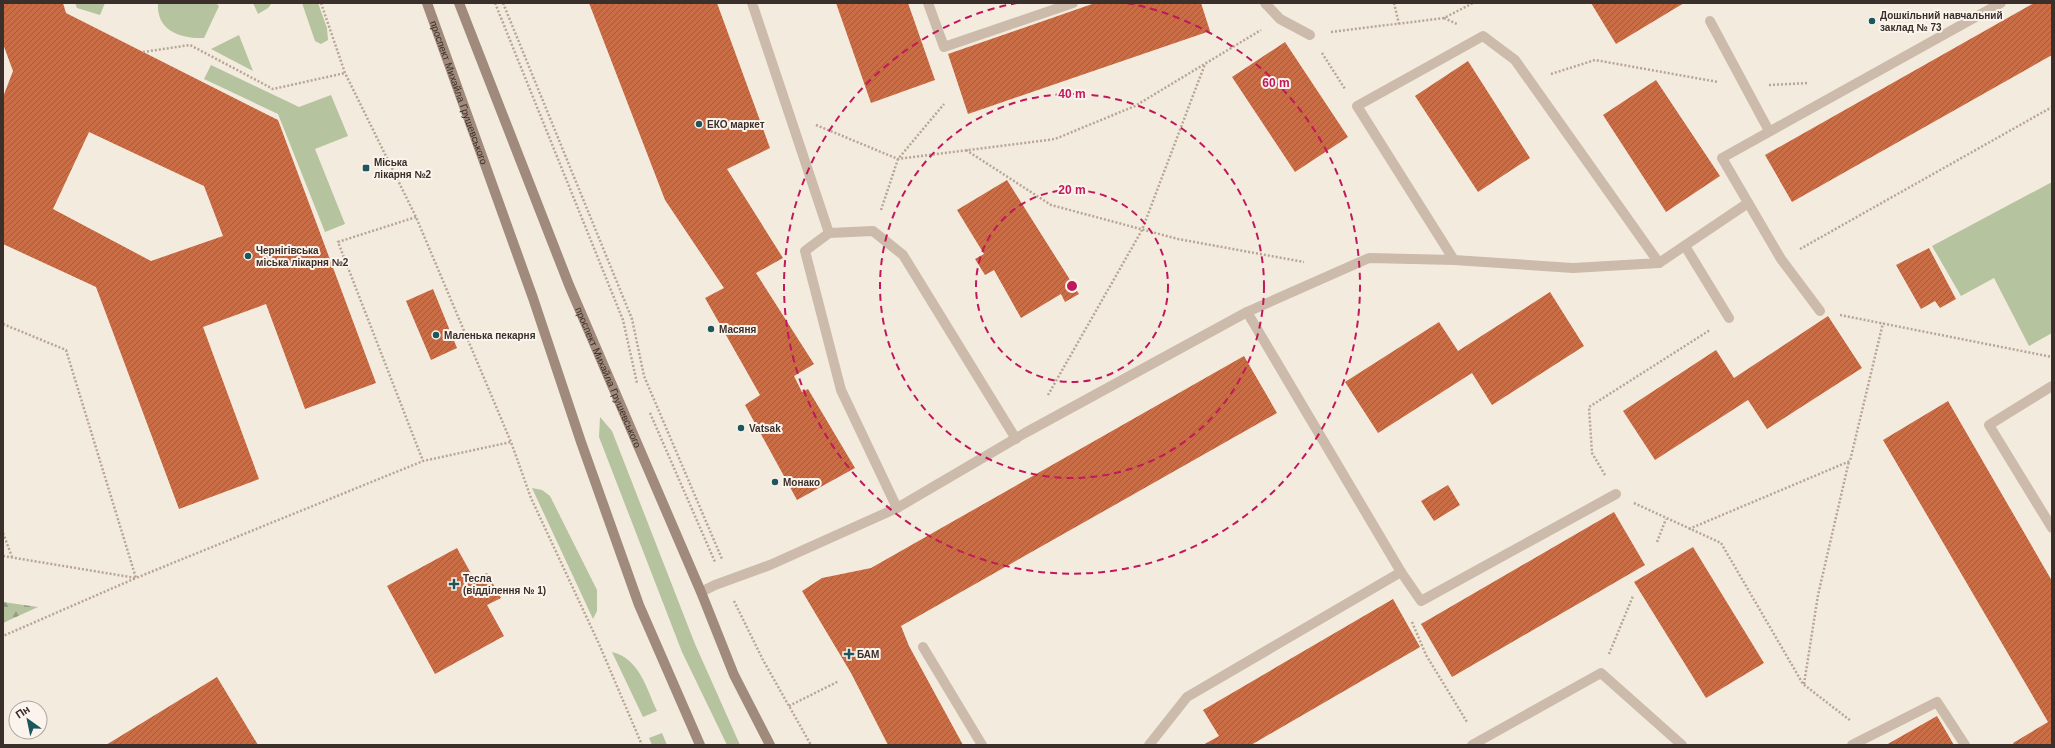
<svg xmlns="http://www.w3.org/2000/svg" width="2055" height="748" font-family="Arial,sans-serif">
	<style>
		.grass { fill: #b5c39e }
		.forest { fill: url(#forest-firs) }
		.building { fill: url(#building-hatch); fill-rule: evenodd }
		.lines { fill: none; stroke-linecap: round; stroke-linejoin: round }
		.path { stroke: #b8a594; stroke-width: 2.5; stroke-dasharray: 2 2; stroke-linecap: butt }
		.lane { stroke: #cba; stroke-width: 10 }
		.secondary { stroke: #a08a7b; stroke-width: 10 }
		.ring { fill: none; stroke: #c2185b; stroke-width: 2; stroke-dasharray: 7 5 }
		.poi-dot { fill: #1e565d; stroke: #fbf4ec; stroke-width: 1.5 }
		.labels { text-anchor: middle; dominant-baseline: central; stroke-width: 4; stroke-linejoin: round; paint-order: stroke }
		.poi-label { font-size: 10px; font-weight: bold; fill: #3a2f2a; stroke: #fbf4ec; text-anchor: start }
		.street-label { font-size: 10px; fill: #3a2f2a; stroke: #fbf4ec }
		.centre { fill: #c2185b; stroke: #fbf4ec; stroke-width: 2 }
		.ring-label { font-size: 12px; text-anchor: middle; font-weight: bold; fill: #c2185b; stroke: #fbf4ec; stroke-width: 4; stroke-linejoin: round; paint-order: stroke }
	</style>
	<defs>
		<pattern id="forest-firs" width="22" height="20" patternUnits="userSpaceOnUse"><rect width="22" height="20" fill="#b5c39e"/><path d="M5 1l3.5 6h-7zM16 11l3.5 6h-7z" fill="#949f81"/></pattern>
		<pattern id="building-hatch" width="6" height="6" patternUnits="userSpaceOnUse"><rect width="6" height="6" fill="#c96d47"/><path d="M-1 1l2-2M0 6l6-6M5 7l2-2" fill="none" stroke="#a45a3b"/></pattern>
	</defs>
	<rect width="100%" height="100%" fill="#f4ebdf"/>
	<g class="grass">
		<path d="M75 3H105L100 15 77 8Z"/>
		<path d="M158 3H216L219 6 204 38C181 39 156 31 158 3Z"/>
		<path d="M253 3H272L268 8 258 14Z"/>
		<path d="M302 3H318L327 28 328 40 321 44 315 41Z"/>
		<path d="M239 35 253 71 211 49Z"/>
		<path d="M211 65 299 107 331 95 348 136 315 149 345 224 325 232 278 114 204 79Z"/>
		<path d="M2052 182V333L2029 346 1994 278 1961 296 1932 246Z"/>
		<path d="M600 417 612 431 695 644 740 745H727L682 652 599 437Z"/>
		<path d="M532 488 542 490 550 496 597 590V611L593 619Z"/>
		<path d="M612 652C640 659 646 688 657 711L643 717Z"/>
		<path d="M662 733 667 745H652L649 738Z"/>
	</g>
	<path class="forest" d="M3 602 38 607 3 623Z"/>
	<g class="building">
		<path d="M3 3H63L66 13 278 120 376 383 305 409 266 304 203 327 259 479 179 509 96 287 3 244V97L13 71 3 44ZM89 132 204 186 223 236 151 261 53 209Z"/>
		<path d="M589 3H717L770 148 727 169 783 258 756 273 814 364 794 376 802 392 808 389 855 468 797 500 745 405 760 395 705 298 724 288 665 200Z"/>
		<path d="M836 3H908L935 80 871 103Z"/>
		<path d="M1095 3H1201L1210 31 968 114 948 54Z"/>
		<path d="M1591 3H1684L1616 44Z"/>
		<path d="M2034 3H2052V55L1792 202 1765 155Z"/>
		<path d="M1285 42 1348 137 1295 172 1232 77Z"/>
		<path d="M1468 61 1530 158 1478 192 1415 96Z"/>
		<path d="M1656 80 1720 176 1666 212 1603 115Z"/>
		<path d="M1007 180 1079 294 1065 302 1061 294 1021 318 994 270 985 275 975 259 984 254 957 210Z"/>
		<path d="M1929 248 1956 299 1940 308 1935 301 1921 309 1896 265Z"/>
		<path d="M433 289 457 348 431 360 406 301Z"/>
		<path d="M1550 292 1584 346 1492 405 1472 373 1378 433 1345 382 1439 322 1458 351Z"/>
		<path d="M1828 316 1862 368 1767 429 1748 400 1655 460 1623 411 1716 350 1734 378Z"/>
		<path d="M1244 356 1277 413 901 626 909 646 963 745H888L851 673 802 591 822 578 871 568Z"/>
		<path d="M1948 401 2052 581V745H2014L2013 743 2048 722 1883 440Z"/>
		<path d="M1448 485 1460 505 1434 521 1421 501Z"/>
		<path d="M1614 512 1645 565 1452 677 1421 624Z"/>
		<path d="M1693 547 1764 663 1706 698 1634 582Z"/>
		<path d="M457 548 474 579 487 573 501 598 487 605 504 636 435 674 387 586Z"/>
		<path d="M1393 599 1420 647 1251 745H1203L1219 736 1203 710Z"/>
		<path d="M217 677 258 745H106Z"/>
		<path d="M1937 716 1954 745H1886Z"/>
	</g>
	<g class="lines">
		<g class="path">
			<path d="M321 3 345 73 416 217 511 442 531 498 599 644 642 745"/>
			<path d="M495 3 623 320 637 383"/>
			<path d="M503 3 632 319 644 376 722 559"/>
			<path d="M1394 3 1399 24"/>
			<path d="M1444 18 1457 24"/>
			<path d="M1331 32 1444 18 1473 3"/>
			<path d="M143 52 190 45 273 89 345 73"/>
			<path d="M1322 53 1345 89"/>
			<path d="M1551 74 1595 60 1718 82"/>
			<path d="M1769 85 1809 83"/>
			<path d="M816 125 898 159 1055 139 1135 106 1261 30"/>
			<path d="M966 150 1051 205 1178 239 1304 262"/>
			<path d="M881 210 898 159 944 104"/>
			<path d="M416 217 338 242 423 461"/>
			<path d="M1800 249 2052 107"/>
			<path d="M1840 315 2052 357"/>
			<path d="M3 324 66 350 136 578 3 636"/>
			<path d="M1048 395 1142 230 1205 64"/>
			<path d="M650 413 715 562"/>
			<path d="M1605 475 1592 453 1589 407 1710 330"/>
			<path d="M1634 503 1721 543 1803 684 1851 721"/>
			<path d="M1689 529 1850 461 1883 323"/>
			<path d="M3 533 12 557"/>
			<path d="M1657 542 1666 519"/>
			<path d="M3 556 136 578 423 461 511 442"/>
			<path d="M734 601 763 660 811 745"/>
			<path d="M1412 622 1426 655 1467 722"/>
			<path d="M1609 654 1633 596"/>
			<path d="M1804 684 1818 595 1849 461"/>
			<path d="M789 706 839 681"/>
		</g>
		<g class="lane">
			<path d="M752 3 829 233"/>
			<path d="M928 3 944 47 1073 3"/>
			<path d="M1265 3 1280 19 1310 35"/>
			<path d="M1710 21 1769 131"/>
			<path d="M1685 246 1729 318"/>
			<path d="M1659 263 1748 203"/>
			<path d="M1820 311 1781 259 1722 158 2001 3"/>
			<path d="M2052 386 1989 425 2052 528"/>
			<path d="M897 508 841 390 805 251 829 233 873 231 903 255 1016 439"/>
			<path d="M1401 572 1421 601 1616 494"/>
			<path d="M701 592 715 585 770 565 897 508 1025 433 1247 312 1369 258 1454 260 1573 268 1659 263 1515 60 1483 36 1357 106 1454 260"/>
			<path d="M923 647 982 745"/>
			<path d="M1149 745 1187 697 1401 572 1247 312"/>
			<path d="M1472 745 1601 673 1682 745"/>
			<path d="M1852 745 1937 702 1965 745"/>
		</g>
		<g class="secondary">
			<path id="s1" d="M427 3 533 298 581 442 639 605 700 745"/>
			<path id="s2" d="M459 3 569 285 701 592 734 675 770 745"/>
		</g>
	</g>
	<g class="ring">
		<circle cx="1072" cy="286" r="96"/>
		<circle cx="1072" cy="286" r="192"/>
		<path d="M1127 3A288 288 0 1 1 1017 3"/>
	</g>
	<g class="poi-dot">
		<circle cx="1872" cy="21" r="4"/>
		<circle cx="699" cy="124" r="4"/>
		<rect x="362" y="164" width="8" height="8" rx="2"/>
		<circle cx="248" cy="256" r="4"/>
		<circle cx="711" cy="329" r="4"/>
		<circle cx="436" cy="335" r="4"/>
		<circle cx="741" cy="428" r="4"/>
		<circle cx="775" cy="482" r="4"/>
		<path d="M452 578h4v4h4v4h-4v4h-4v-4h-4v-4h4z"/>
		<path d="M847 648h4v4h4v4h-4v4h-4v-4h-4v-4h4z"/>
	</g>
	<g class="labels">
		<g class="poi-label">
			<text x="1880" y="15">Дошкільний навчальний<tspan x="1880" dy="12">заклад № 73</tspan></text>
			<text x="707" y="124">ЕКО маркет</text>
			<text x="374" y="162">Міська<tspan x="374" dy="12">лікарня №2</tspan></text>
			<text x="256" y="250">Чернігівська<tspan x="256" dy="12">міська лікарня №2</tspan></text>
			<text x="719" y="329">Масяня</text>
			<text x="444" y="335">Маленька пекарня</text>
			<text x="749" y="428">Vatsak</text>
			<text x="783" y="482">Монако</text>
			<text x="463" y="578">Тесла<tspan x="463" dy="12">(відділення № 1)</tspan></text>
			<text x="857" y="654">БАМ</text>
		</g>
		<g class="street-label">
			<text stroke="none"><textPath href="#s1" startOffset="95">проспект Михайла Грушевського</textPath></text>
			<text stroke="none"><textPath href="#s2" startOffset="403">проспект Михайла Грушевського</textPath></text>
		</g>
	</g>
	<circle cx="1072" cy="286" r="6" class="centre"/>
	<g class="ring-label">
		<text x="1276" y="87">60 m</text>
		<text x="1072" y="98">40 m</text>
		<text x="1072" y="194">20 m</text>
	</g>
	<rect width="2055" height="748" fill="none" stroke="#3a2f2a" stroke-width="8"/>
	<g transform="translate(28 720) rotate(327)"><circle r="19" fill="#fbf4ec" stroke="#aea59e"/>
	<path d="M0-3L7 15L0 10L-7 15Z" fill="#1e565d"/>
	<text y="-6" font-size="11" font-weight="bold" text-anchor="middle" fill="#3a2f2a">Пн</text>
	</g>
</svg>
